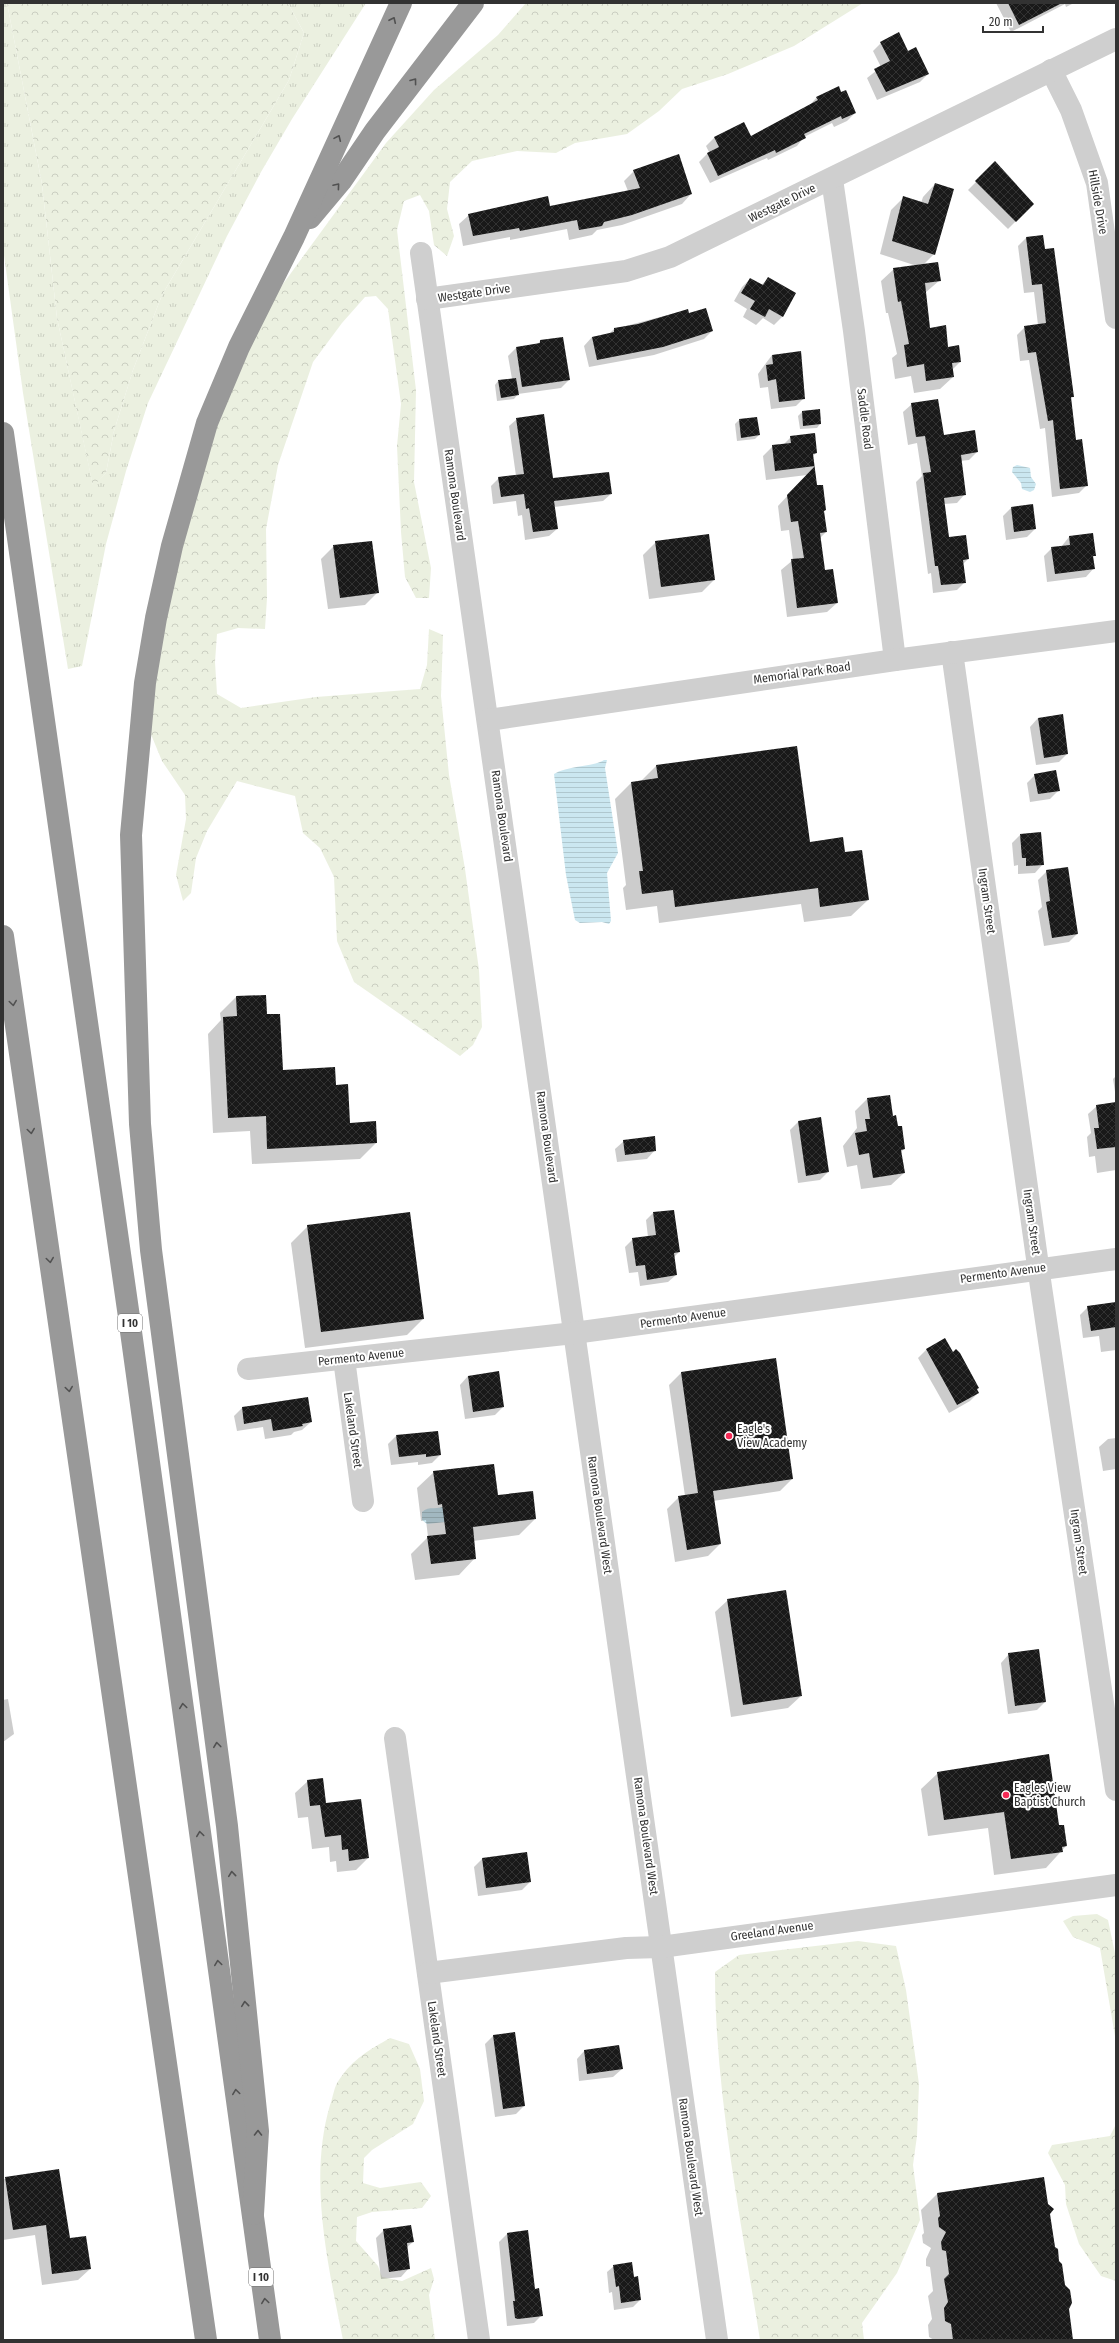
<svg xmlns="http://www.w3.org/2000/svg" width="1119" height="2343" font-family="'Fira Sans Condensed',sans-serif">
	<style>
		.grass { fill: url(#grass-tufts) }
		.forest { fill: url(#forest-crowns) }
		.water { fill: url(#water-rules) }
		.shadow { fill: #0003 }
		.building { fill: url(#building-cross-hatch) }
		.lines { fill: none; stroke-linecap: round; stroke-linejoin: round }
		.minor { stroke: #cfcfcf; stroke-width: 22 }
		.highway { stroke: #999; stroke-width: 22 }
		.oneway { stroke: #515151 }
		.poi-dot { fill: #f42955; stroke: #fff; stroke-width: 1.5 }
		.labels { text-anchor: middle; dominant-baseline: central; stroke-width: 4; stroke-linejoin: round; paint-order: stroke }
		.shield { fill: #fff; stroke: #707070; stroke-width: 1 }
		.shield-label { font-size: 11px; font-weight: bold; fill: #323232 }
		.street-label { font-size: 12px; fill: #323232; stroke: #fff }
		.poi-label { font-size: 12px; fill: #323232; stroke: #fff; text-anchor: start }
	</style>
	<defs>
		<pattern id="grass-tufts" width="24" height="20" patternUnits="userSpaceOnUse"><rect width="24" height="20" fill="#ebf0e0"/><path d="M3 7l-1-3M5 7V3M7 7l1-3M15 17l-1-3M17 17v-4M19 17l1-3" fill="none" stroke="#cacec1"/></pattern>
		<pattern id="forest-crowns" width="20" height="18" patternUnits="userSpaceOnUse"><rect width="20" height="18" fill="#ebf0e0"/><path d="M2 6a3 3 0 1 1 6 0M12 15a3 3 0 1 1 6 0" fill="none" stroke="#cacec1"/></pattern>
		<pattern id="water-rules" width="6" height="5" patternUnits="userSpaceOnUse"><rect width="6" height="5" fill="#cbe7f0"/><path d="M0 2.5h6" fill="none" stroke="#afc7ce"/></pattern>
		<pattern id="building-cross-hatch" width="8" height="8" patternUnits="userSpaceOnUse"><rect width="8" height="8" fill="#191919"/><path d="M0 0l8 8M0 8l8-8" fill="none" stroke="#323232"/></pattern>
	</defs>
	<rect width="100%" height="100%" fill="#fff"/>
	<path class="grass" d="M3 3H7L42 184 57 318 93 485 106 473 114 431 133 370 162 295 289 80 304 33 288 3H366L292 119 261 172 227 236 148 403 126 471 106 544 82 666 68 669 23 393 3 248Z"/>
	<g class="forest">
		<path d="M7 3H288L304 33 289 80 162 295 133 370 114 431 106 473 93 486 57 318 42 184Z"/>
		<path d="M526 3H863L794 46 728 74 682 89 659 111 627 134 575 143 556 153 517 151 472 161 450 182 447 209 454 236 447 256 434 245 429 211 420 195 404 201 397 230 416 390 414 482 431 568 429 598H416L405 577 401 532 397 446 401 404 388 309 376 296 365 297 342 323 313 362 278 465 266 529 267 598 265 629 238 628 217 634 215 662 217 694 241 708 316 697 420 689 427 665 429 629 443 635 441 696 449 775 465 869 479 970 482 1027 473 1045 460 1056 354 982 337 941 334 877 320 848 303 833 295 796 237 781 207 831 196 858 191 893 183 901 176 875 186 819 185 795 162 761 150 732 155 668 180 551 221 393 272 299 386 143 434 90 498 35Z"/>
		<path d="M1097 1914 1108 1920 1116 1958V2042L1100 1948 1073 1937 1063 1921 1073 1916Z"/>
		<path d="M858 1941 896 1946 906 1990 919 2084 917 2136 913 2165 920 2220 897 2273 862 2323 864 2340H760C741 2220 715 2094 715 1972L739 1955Z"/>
		<path d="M390 2038 409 2044 420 2069 424 2101 413 2124 372 2150 364 2158 363 2183 380 2188 421 2182 431 2196 422 2208 372 2212 357 2217 356 2241 378 2266 382 2277 402 2281 431 2268 434 2279 429 2295 435 2340H343C328 2265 308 2180 330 2105 333 2098 334 2086 339 2080 353 2059 369 2050 390 2038Z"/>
		<path d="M1116 2124V2281L1101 2276 1079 2244 1066 2204 1065 2185 1048 2153 1052 2145 1110 2136Z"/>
	</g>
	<g class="water">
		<path d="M1017 465 1030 468 1031 477 1036 484 1034 490 1030 492 1022 489 1021 483 1012 472 1013 467Z"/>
		<path d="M604 760H607L605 768 618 853 607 873 611 921 609 924 602 922 580 923 575 920 566 875 554 774C569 765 594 767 604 760Z"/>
		<path d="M446 1505 445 1522 427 1524 422 1520V1512C429 1505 438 1511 446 1505Z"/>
	</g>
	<g class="shadow">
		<path d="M996 3H1074L1066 7 1065 4 1011 32Z"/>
		<path d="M881 43 908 52 928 74 920 82 877 100 867 78 881 67 873 51Z"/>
		<path d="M841 94 855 113 847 121 834 127 832 123 804 137 797 146 768 160 767 158 710 183 699 162 709 152 706 146 714 138 743 123 750 137 809 106 817 97Z"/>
		<path d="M995 163 1033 204 1008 229 968 190Z"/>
		<path d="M634 171 691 194 682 204 622 225 597 230 592 235 569 240 567 229 510 240V237L463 246 459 224 469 215 549 208 628 191 624 181Z"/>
		<path d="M935 184 934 254 923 265 940 280 925 293 929 329 960 362 952 370 953 377 940 389 914 393 911 376 895 379 892 358 897 354 888 313H886L881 281 894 269 917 266 880 254 891 210 903 198 921 203 923 197Z"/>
		<path d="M1042 236 1073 397 1070 399 1076 441 1087 485 1079 493 1052 497 1045 428 1040 429 1029 360 1020 361 1017 335 1025 327 1038 325 1034 292 1024 293 1018 246 1026 238Z"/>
		<path d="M750 279 761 285 768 279 795 294 782 317 774 325 763 318 756 325 743 317 747 309 734 301 742 287Z"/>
		<path d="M687 310 688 314 712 331 704 339 654 355 589 367 584 346 592 337 609 334 614 329Z"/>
		<path d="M540 341 569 380 561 388 518 394 514 399 497 401 495 385 498 381 512 379 508 356 516 348 537 345Z"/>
		<path d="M801 352 804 398 796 406 771 409 768 387 760 388 758 374 772 355Z"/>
		<path d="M912 404 943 436 977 452 969 460 960 461 965 494 957 503 944 504 948 538 968 559 963 564 965 582 957 590 933 593 931 573 928 574 916 482 922 476 917 443 908 445 903 412Z"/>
		<path d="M819 410 820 424 817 428 800 429 798 416 802 412Z"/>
		<path d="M756 418 759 435 755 439 737 441 735 424 739 420Z"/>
		<path d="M517 419 552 480 611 494 603 501 554 507 557 529 549 536 525 540 522 515 518 516 516 501 493 504 491 486 499 478 516 476 509 426Z"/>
		<path d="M791 437 816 453 813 456 816 486 825 510 823 512 826 532 820 538 824 571 837 603 827 612 787 617 781 570 793 560 789 530 781 531 778 506 807 475 766 480 763 456 773 446 783 445Z"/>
		<path d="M1011 508 1035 529 1027 537 1006 540 1003 516Z"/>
		<path d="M1092 534 1095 555 1092 558 1094 568 1086 577 1047 582 1044 556 1052 548 1061 547 1069 537Z"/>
		<path d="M656 542 714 580 702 592 649 599 643 555Z"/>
		<path d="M334 546 378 592 365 605 328 609 321 559Z"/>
		<path d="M1038 718 1067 754 1059 762 1036 765 1030 727Z"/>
		<path d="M656 766 809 843 844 853 868 900 851 916 804 922 801 904 659 923 657 906 626 910 623 888 626 885 615 799 631 783 641 781Z"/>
		<path d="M1035 775 1059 790 1050 799 1030 802 1027 783Z"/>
		<path d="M1020 835 1043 864 1035 873 1018 874V865L1014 866 1012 843Z"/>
		<path d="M1047 871 1077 934 1069 942 1044 946 1038 911 1042 907 1038 880Z"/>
		<path d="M236 997 266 1015 282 1071 335 1086 349 1124 376 1143 360 1159 252 1164 250 1131 213 1133 208 1034 221 1020 220 1013Z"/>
		<path d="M1116 1076V1098L1113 1079Z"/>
		<path d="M867 1099 892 1117 904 1149 901 1152 904 1173 891 1185 861 1189 857 1165 847 1167 843 1146 857 1128 855 1111Z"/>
		<path d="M1116 1103V1170L1097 1173 1095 1156 1089 1157 1087 1137 1091 1133 1088 1114 1097 1106Z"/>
		<path d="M798 1122 828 1172 820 1180 798 1183 790 1130Z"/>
		<path d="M624 1141 655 1150 647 1159 617 1162 615 1149Z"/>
		<path d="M653 1213 679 1252 673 1258 676 1275 668 1282 640 1286 638 1272 629 1273 625 1247 633 1239 648 1237 646 1220Z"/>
		<path d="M308 1226 423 1319 407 1335 305 1348 291 1243Z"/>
		<path d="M1116 1303V1350L1101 1352 1099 1336 1083 1338 1080 1315 1088 1307Z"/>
		<path d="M945 1339 978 1393 970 1401 949 1413 918 1358 926 1350Z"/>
		<path d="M775 1359 792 1479 780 1491 713 1501 720 1544 708 1556 675 1562 667 1509 679 1497 685 1496 669 1385 681 1373Z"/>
		<path d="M498 1372 503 1407 495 1415 465 1419 460 1385 468 1376Z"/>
		<path d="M242 1408 311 1422 302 1430 294 1432 291 1435 265 1439 263 1427 237 1431 234 1416Z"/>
		<path d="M396 1436 440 1455 432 1463 418 1465V1462L391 1465 388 1444Z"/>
		<path d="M1116 1438V1469L1103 1471 1099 1447 1108 1439Z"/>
		<path d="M434 1472 497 1496 535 1519 519 1535 473 1541 475 1558 459 1575 415 1580 411 1554 428 1537 426 1520 421 1521 417 1488Z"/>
		<path d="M728 1600 801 1696 788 1708 731 1717 715 1612Z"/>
		<path d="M1009 1654 1045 1702 1037 1710 1008 1714 1001 1663Z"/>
		<path d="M8 1699 14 1734 3 1742V1700Z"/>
		<path d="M938 1773 1058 1826 1066 1846 1046 1868 994 1875 988 1828 928 1836 921 1789Z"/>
		<path d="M308 1781 368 1858 356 1870 337 1872 336 1861 330 1862 329 1847 312 1849 308 1817 298 1818 295 1793Z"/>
		<path d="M482 1859 530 1882 522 1890 478 1896 474 1867Z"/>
		<path d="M514 2033 524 2106 516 2114 495 2117 485 2044 493 2036Z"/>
		<path d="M585 2050 622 2069 613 2077 579 2081 577 2059Z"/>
		<path d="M6 2178 69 2239 90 2269 78 2280 42 2285 35 2235 3 2240V2180Z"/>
		<path d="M937 2194 1049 2214 1072 2340H934L929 2337 928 2325 932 2319 928 2296 933 2291 930 2267 926 2266V2259L931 2248 923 2243 922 2235 924 2233 921 2210Z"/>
		<path d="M384 2230 413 2242 406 2248 409 2268 401 2277 381 2279 376 2238Z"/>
		<path d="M507 2234 535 2290 542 2315 534 2323 507 2326 499 2242Z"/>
		<path d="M614 2266 640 2300 633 2307 614 2310 612 2292 609 2293 607 2272Z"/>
	</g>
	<g class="building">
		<path d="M1008 3H1062L1019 25Z"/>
		<path d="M899 32 908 51 916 47 929 74 886 92 874 69 890 61 880 42Z"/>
		<path d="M839 86 841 92 846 90 856 113 842 119 841 116 804 134 806 138 776 153 775 150 718 176 707 153 719 147 714 137 744 122 751 136 818 100 816 97Z"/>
		<path d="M679 154 692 194 632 215 604 222 602 226 579 230 577 220 520 231 519 228 473 236 468 214 548 196 550 206 640 188 633 170Z"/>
		<path d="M995 161 1034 204 1016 222 975 181Z"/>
		<path d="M935 183 954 189 935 255 892 241 903 196 928 204Z"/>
		<path d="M1043 235 1045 249 1054 248 1074 397H1071L1076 440 1082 439 1088 486 1060 489 1053 420 1048 421 1036 352 1028 353 1024 326 1046 323 1042 284 1032 285 1026 237Z"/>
		<path d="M938 262 941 281 925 283 930 328 946 325 948 347 959 345 961 362 952 363 954 377 926 381 924 364 907 367 904 345 909 344 901 301 898 302 893 268Z"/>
		<path d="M768 277 796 293 783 317 769 309 765 317 750 309 755 301 741 293 750 278 763 285Z"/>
		<path d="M706 308 713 331 663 347 597 360 592 337 614 332V328L638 324 688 309 689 313Z"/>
		<path d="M563 337 570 380 522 387 516 347 540 343V340Z"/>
		<path d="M801 351 805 399 779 402 776 379 768 381 766 365 773 364 772 355Z"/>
		<path d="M516 378 519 395 501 398 498 380Z"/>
		<path d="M938 399 944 435 975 430 978 452 961 455 966 495 944 498 949 537 966 535 969 559 963 560 966 583 941 585 938 566H935L923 473 931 472 925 436 916 437 911 403Z"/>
		<path d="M820 409 821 424 803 426 802 411Z"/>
		<path d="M544 414 553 478 609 472 612 494 554 501 558 529 533 532 529 508 526 509 524 494 501 497 498 477 524 474 516 418Z"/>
		<path d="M757 417 760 435 741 438 739 419Z"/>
		<path d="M815 433 817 453 813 454 817 485H823L826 510 824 511 827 532 820 533 825 570 833 569 838 603 797 608 791 559 804 558 798 521 791 522 787 495 815 466 775 471 772 445 791 443 790 436Z"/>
		<path d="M1033 504 1036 529 1014 532 1011 507Z"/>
		<path d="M1093 533 1096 556H1093L1095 569 1055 574 1051 547 1070 545 1069 536Z"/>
		<path d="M709 534 715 580 661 587 655 541Z"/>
		<path d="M372 541 379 593 340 598 333 545Z"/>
		<path d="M1063 714 1068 754 1044 758 1038 718Z"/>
		<path d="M797 746 810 842 843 837 845 852 862 850 869 900 820 907 818 888 675 907 673 890 642 894 639 871H643L631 782 658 778 656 765Z"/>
		<path d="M1056 770 1060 791 1038 794 1034 774Z"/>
		<path d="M1041 832 1044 865 1026 866V858H1022L1020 834Z"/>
		<path d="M1068 867 1078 934 1052 938 1046 902 1050 901 1046 870Z"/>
		<path d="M266 995 267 1014H280L283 1070 335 1067 336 1085 348 1084 350 1123 376 1121 377 1143 267 1149 266 1116 228 1118 223 1017 237 1016 236 996Z"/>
		<path d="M890 1095 893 1116 896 1115 898 1126H902L905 1149 901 1150 905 1173 873 1178 869 1153 859 1155 855 1133 867 1131 865 1119H870L867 1098Z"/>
		<path d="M1116 1102V1147L1097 1149 1094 1128H1099L1096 1105Z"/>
		<path d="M821 1117 829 1172 806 1176 798 1121Z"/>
		<path d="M655 1136 656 1151 625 1155 623 1140Z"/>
		<path d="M674 1210 680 1252 674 1253 677 1275 647 1280 645 1265 636 1266 632 1238 656 1235 653 1212Z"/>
		<path d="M410 1212 424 1319 321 1332 307 1225Z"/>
		<path d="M1116 1302V1327L1091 1331 1087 1306Z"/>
		<path d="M945 1338 953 1352 956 1349 960 1353 979 1388 977 1389 979 1393 957 1405 926 1349Z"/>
		<path d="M776 1358 793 1479 713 1491 721 1544 687 1550 678 1496 698 1493 681 1372Z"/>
		<path d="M499 1371 504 1407 473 1412 468 1376Z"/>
		<path d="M308 1397 312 1422 302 1424 303 1426 273 1431 271 1419 244 1424 242 1407Z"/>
		<path d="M438 1431 441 1455 426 1457V1454L399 1457 396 1435Z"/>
		<path d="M494 1464 498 1495 533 1491 536 1519 473 1527 476 1559 431 1564 427 1536 446 1534 442 1504 438 1505 433 1471Z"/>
		<path d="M786 1590 802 1696 743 1705 727 1599Z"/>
		<path d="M1039 1649 1046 1702 1015 1706 1008 1653Z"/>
		<path d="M1049 1754 1059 1825H1064L1067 1846 1062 1847 1063 1852 1011 1859 1004 1812 944 1820 937 1772Z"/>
		<path d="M323 1778 326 1803 361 1799 369 1858 349 1861 348 1849 342 1850 341 1835 325 1837 320 1805 310 1806 307 1780Z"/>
		<path d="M527 1852 531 1882 486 1888 482 1858Z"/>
		<path d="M515 2032 525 2106 503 2109 493 2035Z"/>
		<path d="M619 2045 623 2069 587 2074 584 2050Z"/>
		<path d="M59 2169 70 2238 86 2236 91 2269 52 2274 46 2225 13 2230 5 2177Z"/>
		<path d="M1044 2177 1048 2204 1054 2209 1050 2214 1055 2247 1058 2249 1059 2261 1062 2264 1065 2285 1070 2290 1072 2303 1069 2309 1073 2340H953L951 2324 945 2321 944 2308 948 2302 944 2279 949 2274 946 2251 942 2250 941 2242 946 2232 939 2227 938 2218 940 2216 937 2193Z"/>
		<path d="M411 2225 414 2242 407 2243 410 2269 389 2272 383 2229Z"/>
		<path d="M528 2230 535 2289 539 2288 543 2316 518 2319 515 2318 513 2301H515L514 2292 507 2233Z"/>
		<path d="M632 2262 634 2277 638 2276 641 2300 621 2303 619 2286 616 2287 613 2265Z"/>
	</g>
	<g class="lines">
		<g class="minor">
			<path d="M1051 70 1071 110 1097 183 1116 318"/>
			<path d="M832 179 854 331 895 660"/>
			<path d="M421 253 717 2340"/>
			<path d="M427 299 626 271 670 257 1116 39"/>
			<path d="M952 652 1041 1287 1116 1790"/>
			<path d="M489 720 895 660 1116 631"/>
			<path d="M344 1359 363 1501"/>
			<path d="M248 1369 574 1333 1116 1259"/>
			<path d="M395 1738 479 2340"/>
			<path d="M428 1973 626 1948 661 1947 1116 1885"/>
		</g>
		<g class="highway">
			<path d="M310 218 341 181 375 131 473 3"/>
			<path d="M3 433 128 1310 270 2340"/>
			<path d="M3 936 206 2340"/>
			<path d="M253 2214 258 2131 227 1826 151 1250 140 1124 131 835 145 683 156 618 172 546 207 423 239 347 294 237 401 3"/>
		</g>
	</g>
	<defs><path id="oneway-chevron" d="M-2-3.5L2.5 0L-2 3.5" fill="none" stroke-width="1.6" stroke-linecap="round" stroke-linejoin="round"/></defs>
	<g class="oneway">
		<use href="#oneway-chevron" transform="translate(393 20) rotate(-65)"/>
		<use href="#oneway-chevron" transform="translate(414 81) rotate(-53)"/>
		<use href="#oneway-chevron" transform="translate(338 138) rotate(-66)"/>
		<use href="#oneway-chevron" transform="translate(337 186) rotate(-50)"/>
		<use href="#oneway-chevron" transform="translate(13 1003) rotate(82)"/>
		<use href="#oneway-chevron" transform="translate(31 1131) rotate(82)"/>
		<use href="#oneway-chevron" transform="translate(50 1260) rotate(82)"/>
		<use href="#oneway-chevron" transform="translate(69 1389) rotate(82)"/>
		<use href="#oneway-chevron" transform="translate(183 1706) rotate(-98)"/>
		<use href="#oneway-chevron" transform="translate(217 1745) rotate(-97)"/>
		<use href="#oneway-chevron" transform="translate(200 1834) rotate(-98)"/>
		<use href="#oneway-chevron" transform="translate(232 1874) rotate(-96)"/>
		<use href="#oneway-chevron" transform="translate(218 1963) rotate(-98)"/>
		<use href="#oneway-chevron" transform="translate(245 2004) rotate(-96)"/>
		<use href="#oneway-chevron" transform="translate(236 2092) rotate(-98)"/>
		<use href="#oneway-chevron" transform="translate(258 2133) rotate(-90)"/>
		<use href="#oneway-chevron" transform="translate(265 2301) rotate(-98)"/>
	</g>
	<g class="poi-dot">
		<circle cx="729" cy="1436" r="4"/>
		<circle cx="1006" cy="1795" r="4"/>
	</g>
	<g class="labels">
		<g class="shield">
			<rect x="118" y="1314" width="24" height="18" rx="3"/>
			<rect x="249" y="2268" width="24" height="18" rx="3"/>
		</g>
		<g class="shield-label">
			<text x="130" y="1323">I 10</text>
			<text x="261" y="2277">I 10</text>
		</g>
		<g class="street-label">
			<text transform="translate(1098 202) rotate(80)">Hillside Drive</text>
			<text transform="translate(782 203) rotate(-26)">Westgate Drive</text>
			<text transform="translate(474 293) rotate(-8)">Westgate Drive</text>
			<text transform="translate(865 419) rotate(83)">Saddle Road</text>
			<text transform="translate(455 495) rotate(82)">Ramona Boulevard</text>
			<text transform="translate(802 673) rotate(-8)">Memorial Park Road</text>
			<text transform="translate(502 816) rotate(82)">Ramona Boulevard</text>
			<text transform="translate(987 901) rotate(82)">Ingram Street</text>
			<text transform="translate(547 1137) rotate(82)">Ramona Boulevard</text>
			<text transform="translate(1032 1222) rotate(82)">Ingram Street</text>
			<text transform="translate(1003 1273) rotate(-8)">Permento Avenue</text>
			<text transform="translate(683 1318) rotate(-8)">Permento Avenue</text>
			<text transform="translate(361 1357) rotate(-6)">Permento Avenue</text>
			<text transform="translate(353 1430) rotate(82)">Lakeland Street</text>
			<text transform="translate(600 1515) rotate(82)">Ramona Boulevard West</text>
			<text transform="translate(1079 1542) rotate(82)">Ingram Street</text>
			<text transform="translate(646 1836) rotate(82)">Ramona Boulevard West</text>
			<text transform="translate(772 1931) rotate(-8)">Greeland Avenue</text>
			<text transform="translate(437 2039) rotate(82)">Lakeland Street</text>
			<text transform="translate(691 2157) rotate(82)">Ramona Boulevard West</text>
		</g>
		<g class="poi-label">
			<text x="737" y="1429">Eagle's<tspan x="737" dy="14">View Academy</tspan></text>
			<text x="1014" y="1788">Eagles View<tspan x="1014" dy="14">Baptist Church</tspan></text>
		</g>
	</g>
	<rect width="1119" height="2343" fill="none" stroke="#323232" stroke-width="8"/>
	<path d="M983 26v6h60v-6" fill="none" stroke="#323232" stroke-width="2"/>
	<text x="989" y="26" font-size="12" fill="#323232" stroke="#ffffff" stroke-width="3" paint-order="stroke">20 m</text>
</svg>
